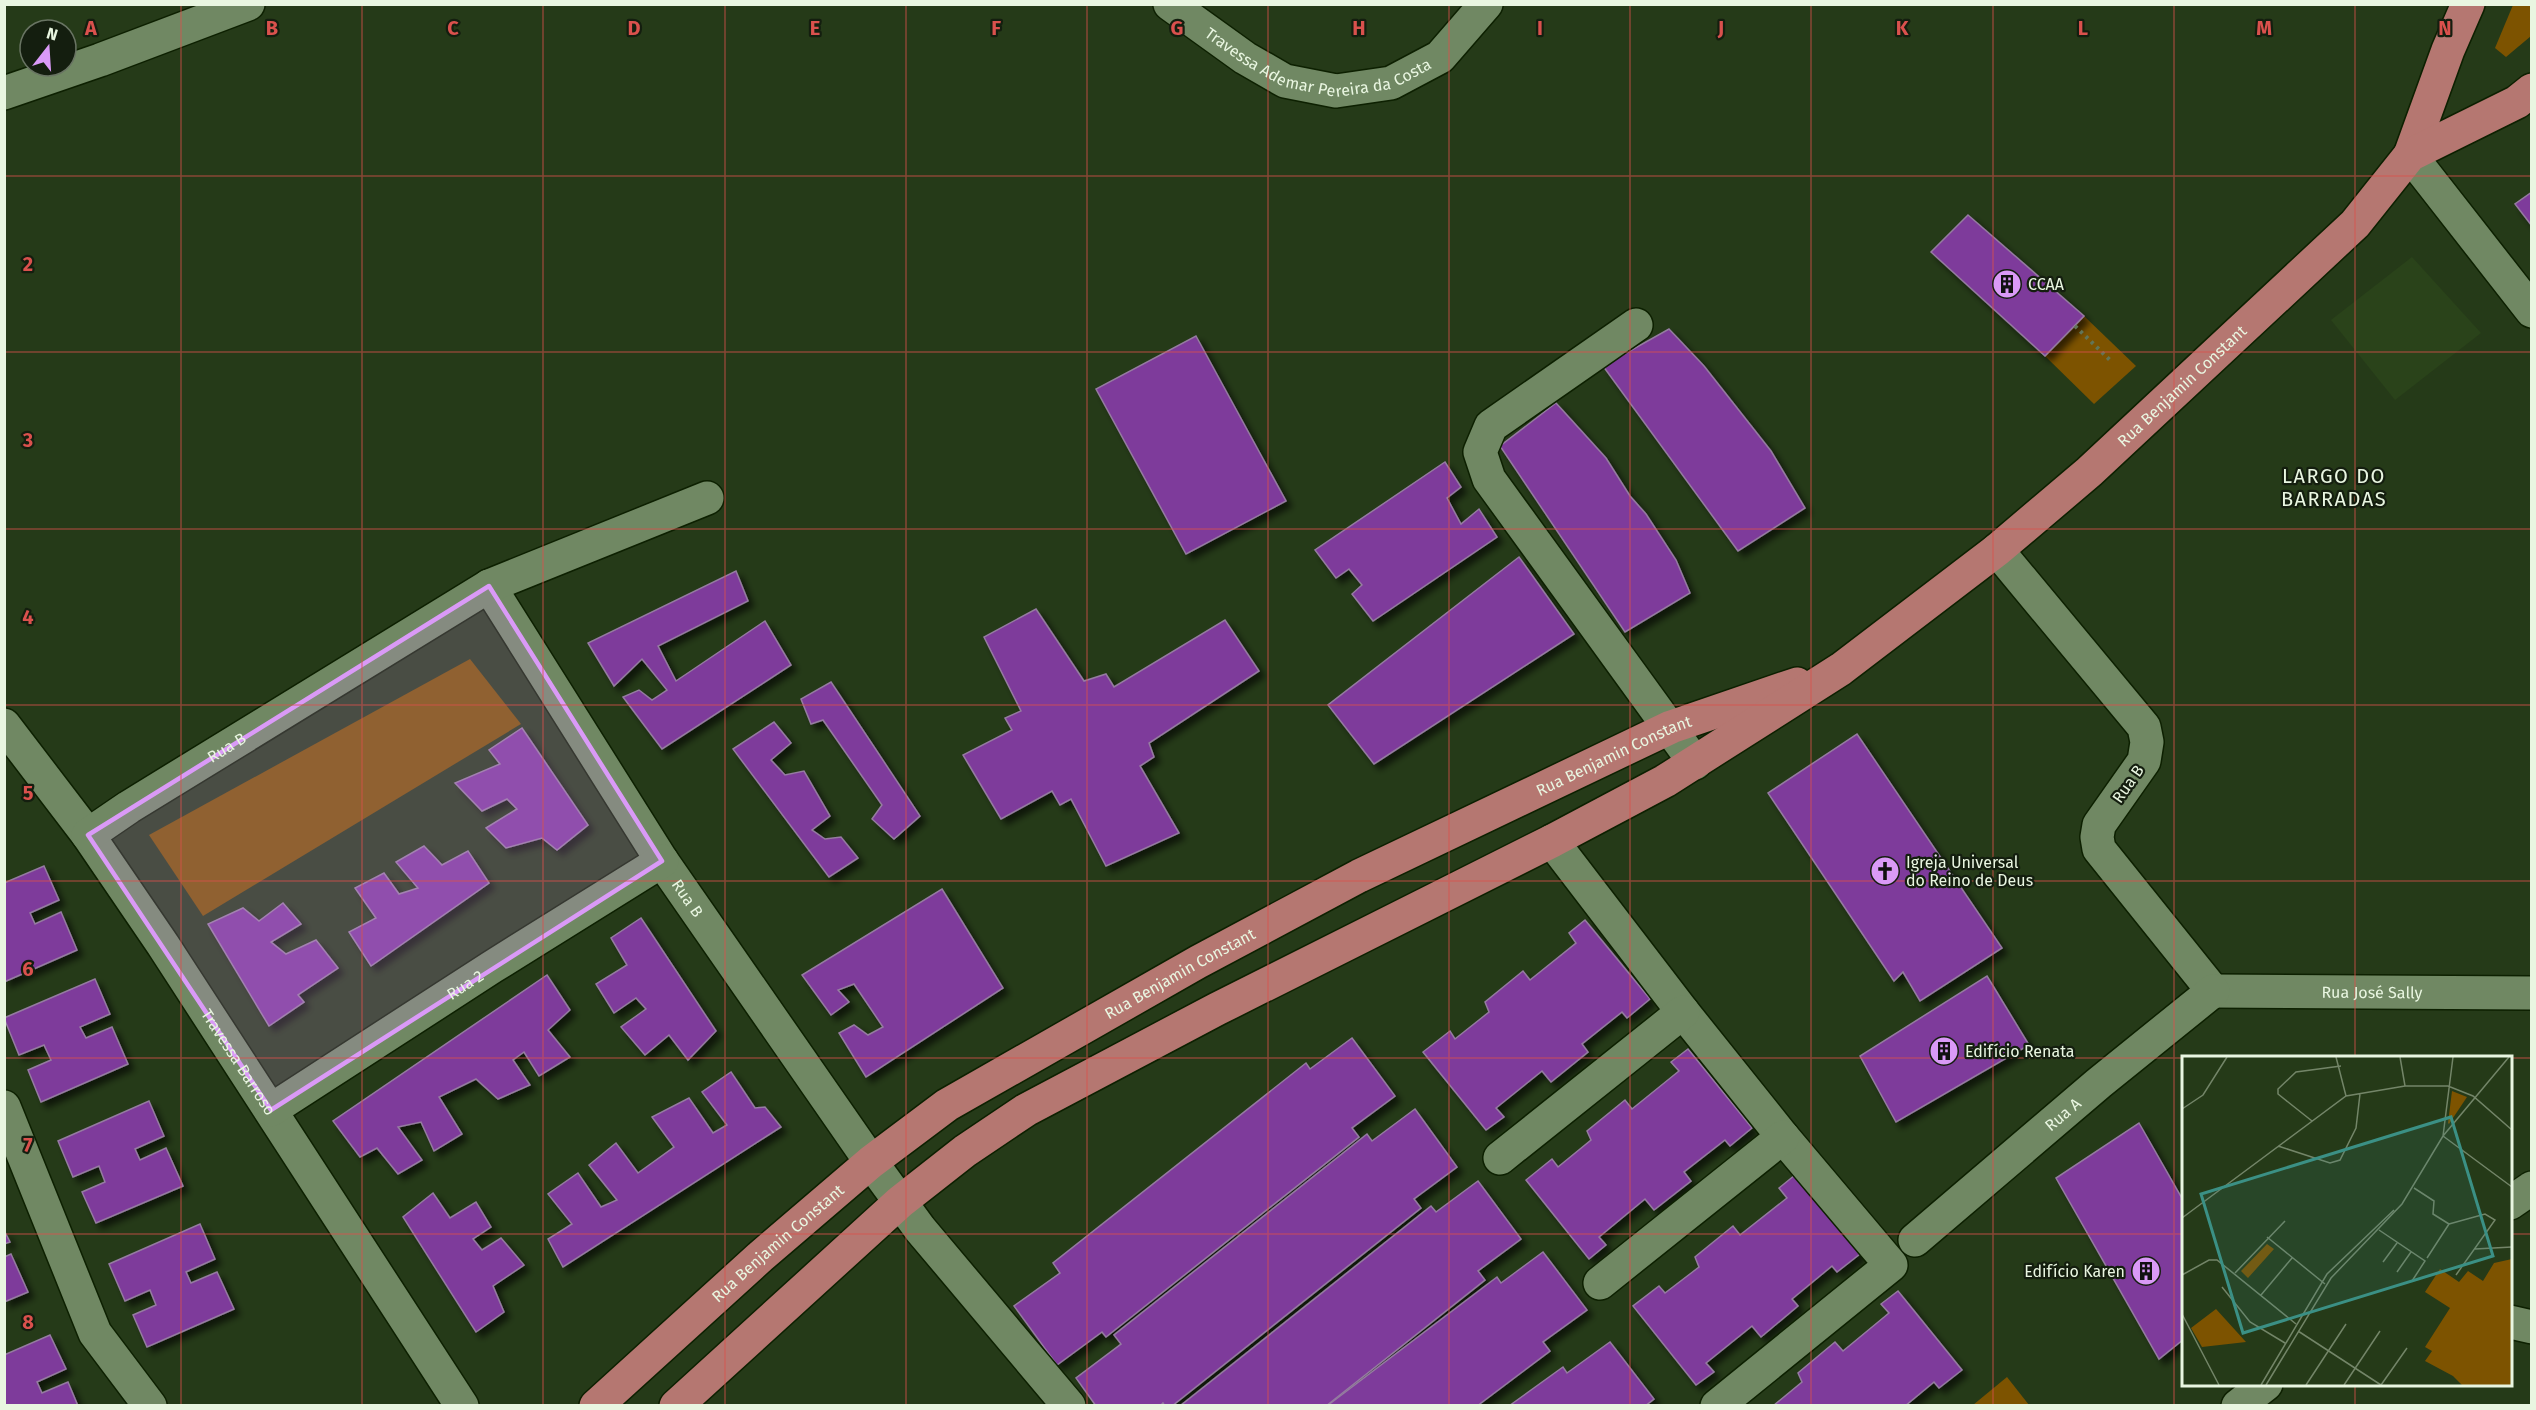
<svg xmlns="http://www.w3.org/2000/svg" width="2536" height="1410" font-family="'Fira Sans',sans-serif">
	<style>
		.built { fill: #2a431a }
		.green { fill: #7d5300 }
		.building { fill: #7e3a9b; stroke: #957ba1; stroke-width: 1.5; filter: url(#shadow) }
		.lines { fill: none; stroke-linecap: round; stroke-linejoin: round }
		.minor-casing { stroke: #0d2001; stroke-width: 36 }
		.major-casing { stroke: #0d2001; stroke-width: 36 }
		.path { stroke: #627557; stroke-width: 4; stroke-dasharray: 3 4.5; stroke-linecap: butt }
		.minor { stroke: #708863; stroke-width: 33 }
		.major { stroke: #b57771; stroke-width: 33 }
		.marked { fill: #da9af7; fill-opacity: 0.2; stroke: #da9af7; stroke-width: 4.5; stroke-linejoin: round }
		.grid { fill: none; stroke: #da514d; stroke-width: 1.5; stroke-opacity: 0.55 }
		.labels { text-anchor: middle; dominant-baseline: central; stroke-width: 4.5; stroke-linejoin: round; paint-order: stroke }
		.street-label { font-size: 16px; fill: #e9f6e1; stroke: #141e0f }
		.poi-label { font-size: 16px; fill: #e9f6e1; stroke: #141e0f; text-anchor: start }
		.quarter-label { font-size: 20px; letter-spacing: 1.5px; fill: #e9f6e1; stroke: #141e0f }
		.inset-road { fill: none; stroke: #738568; stroke-width: 1.5 }
		.view { fill: #3b9085; fill-opacity: 0.15; stroke: #3b9085; stroke-width: 3 }
		.inset-edge { fill: none; stroke: #e9f6e1; stroke-width: 3 }
		.grid-label { font-size: 20px; text-anchor: middle; font-weight: bold; fill: #da514d; stroke: #141e0f; stroke-width: 4.5; stroke-linejoin: round; paint-order: stroke }
	</style>
	<defs>
		<filter id="shadow"><feDropShadow dx="5.5" dy="5.5" stdDeviation="3" flood-color="#0009"/></filter>
	</defs>
	<rect width="100%" height="100%" fill="#253a18"/>
	<path class="built" d="M2412 257 2481 333 2395 400 2331 320Z"/>
	<g class="green">
		<path d="M2513 5H2531V36L2506 57 2495 48Z"/>
		<path d="M2084 316 2136 366 2094 404 2045 356Z"/>
		<path d="M470 659 521 724 203 916 149 835Z"/>
		<path d="M2007 1377 2029 1405H1973Z"/>
	</g>
	<g class="building">
		<path d="M2532 192V226L2515 204Z"/>
		<path d="M1968 215 2084 316 2045 356 1931 252Z"/>
		<path d="M1669 329 1704 366 1771 451 1805 508 1738 551 1603 366Z"/>
		<path d="M1196 336 1286 501 1186 554 1096 389Z"/>
		<path d="M1556 403 1606 458 1630 496 1646 514 1676 560 1690 593 1625 632 1500 446Z"/>
		<path d="M1445 462 1461 487 1447 498 1461 524 1479 509 1497 537 1373 621 1352 594 1362 585 1349 569 1336 578 1315 550Z"/>
		<path d="M1519 557 1574 634 1374 764 1328 705Z"/>
		<path d="M736 571 748 601 658 646 676 681 765 621 791 665 662 749 623 697 639 690 652 700 667 690 642 659 614 686 588 643Z"/>
		<path d="M1036 609 1084 681 1106 674 1114 687 1225 620 1259 671 1149 743 1154 757 1140 766 1179 833 1106 866 1071 799 1060 805 1052 791 1001 819 963 755 1012 730 1005 718 1021 711 984 637Z"/>
		<path d="M831 682 920 816 894 839 872 819 882 805 823 720 811 724 801 699Z"/>
		<path d="M774 722 791 743 771 760 785 775 804 771 830 816 812 830 825 839 841 837 858 858 829 877 733 749Z"/>
		<path d="M522 728 588 825 557 850 542 838 506 848 486 828 517 809 507 799 482 811 455 783 500 764 489 750Z"/>
		<path d="M1857 734 2002 948 1920 1001 1903 972 1894 981 1768 793Z"/>
		<path d="M424 846 442 865 468 851 489 883 371 966 349 932 376 918 355 888 384 873 399 894 418 888 396 862Z"/>
		<path d="M44 866 59 900 30 913 35 924 61 912 77 950 4 982V883Z"/>
		<path d="M942 889 1003 988 866 1077 839 1033 854 1025 868 1035 883 1027 854 984 838 990 849 1002 831 1015 802 975Z"/>
		<path d="M283 903 301 924 271 942 286 954 316 940 338 968 298 995 304 1002 269 1026 208 924 243 908 259 921Z"/>
		<path d="M641 918 716 1031 688 1060 669 1035 645 1055 621 1027 646 1009 636 998 614 1013 596 984 627 965 611 938Z"/>
		<path d="M1585 920 1650 999 1627 1018 1622 1012 1582 1044 1588 1052 1551 1082 1542 1071 1496 1108 1504 1117 1486 1130 1423 1052 1450 1031 1455 1039 1489 1012 1485 1002 1523 971 1530 980 1576 943 1569 933Z"/>
		<path d="M547 975 570 1010 548 1030 570 1057 539 1076 524 1052 513 1060 530 1085 498 1099 476 1079 439 1097 462 1134 434 1151 421 1122 398 1127 422 1160 398 1174 377 1148 360 1157 333 1121Z"/>
		<path d="M1987 976 2029 1045 1896 1122 1860 1056Z"/>
		<path d="M95 979 110 1014 80 1027 86 1038 112 1027 128 1064 41 1102 28 1070 51 1060 44 1045 19 1055 4 1018Z"/>
		<path d="M1352 1038 1395 1096 1352 1128 1359 1137 1106 1337 1102 1332 1057 1365 1014 1306 1060 1273 1053 1263 1306 1063 1310 1069Z"/>
		<path d="M1688 1049 1752 1128 1730 1146 1725 1140 1684 1172 1691 1181 1654 1210 1645 1199 1599 1237 1606 1245 1589 1259 1526 1180 1552 1159 1558 1167 1591 1140 1587 1131 1625 1100 1632 1109 1679 1071 1671 1062Z"/>
		<path d="M731 1072 755 1108 765 1107 781 1127 563 1267 548 1239 572 1224 548 1194 578 1173 601 1207 617 1200 589 1165 616 1143 638 1173 674 1147 652 1117 689 1098 713 1133 727 1125 702 1092Z"/>
		<path d="M149 1101 164 1136 135 1149 140 1160 166 1148 183 1186 96 1223 82 1192 105 1182 99 1166 73 1177 58 1141Z"/>
		<path d="M1415 1109 1457 1167 1414 1199 1421 1208 1172 1406H1165L1163 1403 1160 1406H1096L1076 1378 1121 1344 1114 1335 1367 1134 1372 1141Z"/>
		<path d="M2139 1123 2184 1202V1339L2159 1359 2056 1178Z"/>
		<path d="M1795 1175 1860 1254 1837 1272 1832 1266 1792 1299 1798 1306 1761 1337 1752 1326 1706 1363 1714 1372 1696 1385 1633 1306 1659 1286 1665 1293 1699 1267 1695 1257 1733 1226 1740 1235 1787 1198 1779 1188Z"/>
		<path d="M1478 1181 1521 1239 1478 1271 1485 1280 1326 1406H1180L1431 1206 1436 1212Z"/>
		<path d="M433 1193 450 1218 476 1202 491 1227 473 1239 482 1250 501 1238 524 1265 493 1286 504 1312 476 1332 403 1217Z"/>
		<path d="M200 1224 215 1259 186 1272 191 1283 217 1272 234 1309 147 1347 133 1315 156 1305 150 1290 125 1301 109 1264Z"/>
		<path d="M4 1230 10 1242 4 1244Z"/>
		<path d="M1543 1252 1587 1310 1543 1342 1550 1351 1477 1406H1327L1497 1277 1501 1283Z"/>
		<path d="M11 1254 28 1292 4 1302V1257Z"/>
		<path d="M1898 1291 1962 1370 1939 1388 1934 1382 1905 1406H1773L1802 1382 1798 1373 1835 1342 1843 1351 1889 1313 1881 1304Z"/>
		<path d="M50 1335 66 1369 37 1382 42 1393 68 1382 78 1406H4V1355Z"/>
		<path d="M1610 1342 1654 1399 1645 1406H1509L1563 1367 1567 1373Z"/>
	</g>
	<g class="lines">
		<g class="minor-casing">
			<g id="minor">
				<path id="s1" d="M1170 4 1245 58 1285 81 1336 91 1391 83 1440 57 1486 4"/>
				<path d="M4 93 100 60 248 4"/>
				<path d="M2410 155 2532 311"/>
				<path d="M1636 325 1491 426 1480 452 1489 479 1695 763"/>
				<path d="M1997 550 2144 727 2147 742 2144 761 2099 825 2097 837 2099 849 2213 991"/>
				<path id="s2" d="M489 586 662 861 871 1162 920 1229 1069 1406"/>
				<path id="s3" d="M4 725 88 835 163 945 462 1406"/>
				<path id="s4" d="M88 835 129 807 489 586 707 498"/>
				<path d="M1552 841 1683 1012 1783 1137 1891 1265 1717 1406"/>
				<path id="s5" d="M2213 991 2532 993"/>
				<path d="M4 1107 95 1333 150 1406"/>
				<path id="s6" d="M271 1110 492 967 662 861"/>
				<path d="M1500 1158 1683 1012"/>
				<path d="M2510 1203 2532 1188"/>
				<path id="s7" d="M1915 1240 2099 1083 2213 991"/>
				<path d="M1600 1283 1783 1137"/>
				<path d="M2510 1322 2532 1327"/>
				<path d="M2238 1406 2266 1384"/>
			</g>
		</g>
		<g class="major-casing">
			<g id="major">
				<path d="M2410 155 2448 50 2468 4"/>
				<path id="s8" d="M596 1406 760 1257 871 1162 947 1105 1198 962 1359 876 1671 727 1797 684"/>
				<path id="s9" d="M676 1406 900 1202 965 1151 1026 1110 1217 1009 1552 841 1665 781 1841 669 1997 550 2089 472 2355 224 2410 155 2517 102 2532 90"/>
			</g>
		</g>
		<path class="path" d="M2075 326 2112 362"/>
		<use href="#minor" class="minor"/>
		<use href="#major" class="major"/>
	</g>
	<path class="marked" d="M489 586 662 861 271 1110 88 835Z"/>
	<path class="grid" d="M181 4V1406M362 4V1406M543 4V1406M725 4V1406M906 4V1406M1087 4V1406M1268 4V1406M1449 4V1406M1630 4V1406M1811 4V1406M1993 4V1406M2174 4V1406M2355 4V1058M4 176H2532M4 352H2532M4 529H2532M4 705H2532M4 881H2532M4 1058H2184M2184 1058H2510M2510 1058H2532M4 1234H2184M2510 1234H2532M2355 1384V1406"/>
	<defs>
		<g id="building-disc" transform="scale(1.5)"><circle r="9.5" fill="#da9af7" stroke="#141e0f"/><path d="M-4-6H4V6H1V3H-1V6H-4ZM-2.5-4.3h1.7v1.8h-1.7ZM.8-4.3h1.7v1.8H.8ZM-2.5-1h1.7V.8h-1.7ZM.8-1h1.7V.8H.8Z" fill="#111"/></g>
		<g id="church-disc" transform="scale(1.5)"><circle r="9.5" fill="#da9af7" stroke="#141e0f"/><path d="M-1.2-6h2.4v3.5h3.3v2.4h-3.3V6h-2.4V-.1h-3.3v-2.4h3.3Z" fill="#111"/></g>
	</defs>
	<g fill-rule="evenodd">
		<use href="#building-disc" x="2007" y="284"/>
		<use href="#church-disc" x="1885" y="871"/>
		<use href="#building-disc" x="1944" y="1051"/>
		<use href="#building-disc" x="2146" y="1271"/>
	</g>
	<g class="labels">
		<g class="street-label">
			<text stroke="none"><textPath href="#s1" startOffset="168">Travessa Ademar Pereira da Costa</textPath></text>
			<text stroke="none"><textPath href="#s9" startOffset="1830">Rua Benjamin Constant</textPath></text>
			<text stroke="none"><textPath href="#s4" startOffset="164">Rua B</textPath></text>
			<text stroke="none"><textPath href="#s8" startOffset="1216">Rua Benjamin Constant</textPath></text>
			<text transform="translate(2128 784) rotate(-55)">Rua B</text>
			<text stroke="none"><textPath href="#s2" startOffset="370">Rua B</textPath></text>
			<text stroke="none"><textPath href="#s8" startOffset="730">Rua Benjamin Constant</textPath></text>
			<text stroke="none"><textPath href="#s6" startOffset="231">Rua 2</textPath></text>
			<text stroke="none"><textPath href="#s5" startOffset="159">Rua José Sally</textPath></text>
			<text stroke="none"><textPath href="#s3" startOffset="411">Travessa Barroso</textPath></text>
			<text stroke="none"><textPath href="#s7" startOffset="194">Rua A</textPath></text>
			<text stroke="none"><textPath href="#s8" startOffset="244">Rua Benjamin Constant</textPath></text>
		</g>
		<g class="poi-label">
			<text x="2028" y="284">CCAA</text>
			<text x="1906" y="862">Igreja Universal<tspan x="1906" dy="18">do Reino de Deus</tspan></text>
			<text x="1965" y="1051">Edifício Renata</text>
			<text x="2125" y="1271" text-anchor="end">Edifício Karen</text>
		</g>
		<g class="quarter-label">
			<text x="2334" y="476">LARGO DO<tspan x="2334" dy="23">BARRADAS</tspan></text>
		</g>
	</g>
	<g transform="translate(2182 1056)">
		<rect width="330" height="330" fill="#253a18"/>
		<path d="M270 35 285 41 267 68 266 67ZM85 188 92 193 66 222 59 215ZM330 203V329H280L271 320 243 305 250 295 243 291 268 252 243 236 258 213 277 226 286 215 301 225 312 207ZM34 253 64 286 20 291 9 272Z" fill="#7d5300"/>
		<path class="inset-road" d="M154 1 164 40M218 1 223 30M0 53 21 39 45 1M130 65 96 38V33L114 16 159 10M261 80 330 131M261 80 271 1M96 90 148 107 158 104 174 72 178 38M232 132 252 145 251 158 267 168M0 162 164 40 223 30H266L291 40 330 74M267 168 303 158 313 164 274 219M197 174 243 205 230 225M85 181 143 228M293 193 330 191M245 202 267 168M201 206 215 187M215 216 229 196M53 217 103 165M0 219 27 204H35L114 268M40 231 68 266 103 287M79 239 110 202M0 258 37 329M116 275 199 329M79 329 145 218 212 154M84 329 149 222 220 148 261 80 327 1M124 329 164 268M162 329 198 275M199 329 225 292"/>
		<path class="view" d="M269 61 311 200 61 277 19 138Z"/>
		<rect width="330" height="330" class="inset-edge"/>
	</g>
	<g class="grid-label">
		<text x="91" y="35">A</text>
		<text x="272" y="35">B</text>
		<text x="453" y="35">C</text>
		<text x="634" y="35">D</text>
		<text x="815" y="35">E</text>
		<text x="996" y="35">F</text>
		<text x="1177" y="35">G</text>
		<text x="1359" y="35">H</text>
		<text x="1540" y="35">I</text>
		<text x="1721" y="35">J</text>
		<text x="1902" y="35">K</text>
		<text x="2083" y="35">L</text>
		<text x="2264" y="35">M</text>
		<text x="2445" y="35">N</text>
		<text x="28" y="271">2</text>
		<text x="28" y="447">3</text>
		<text x="28" y="624">4</text>
		<text x="28" y="800">5</text>
		<text x="28" y="976">6</text>
		<text x="28" y="1152">7</text>
		<text x="28" y="1329">8</text>
	</g>
	<rect width="2536" height="1410" fill="none" stroke="#e9f6e1" stroke-width="12"/>
	<g transform="translate(48 48) rotate(17)"><circle r="28" fill="#141e0f" stroke="#697463" stroke-width="1.5"/>
	<path d="M0-4.5L10 22L0 15L-10 22Z" fill="#da9af7"/>
	<text y="-9" font-size="16" font-weight="bold" text-anchor="middle" fill="#e9f6e1">N</text>
	</g>
</svg>
